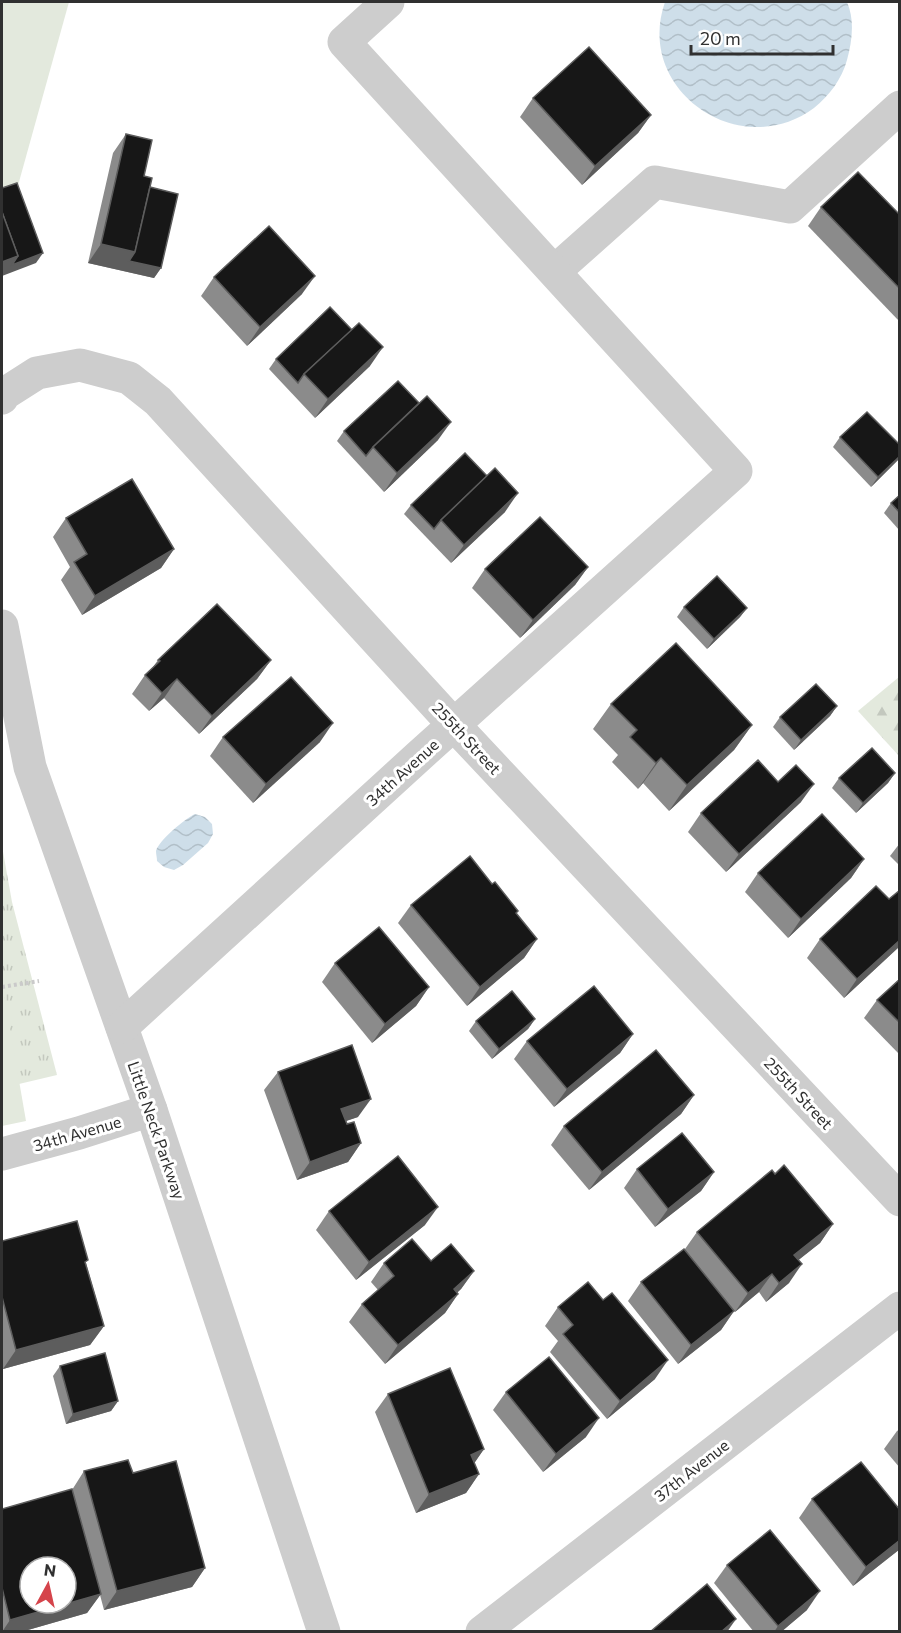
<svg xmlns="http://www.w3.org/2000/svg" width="901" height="1633" font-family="Commissioner,sans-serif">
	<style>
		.grass { fill: url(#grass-tufts) }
		.forest { fill: url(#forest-firs) }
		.park { fill: #e3e9dd }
		.water { fill: url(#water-waves) }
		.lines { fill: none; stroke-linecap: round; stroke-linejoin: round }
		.path { stroke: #cacaca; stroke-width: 4; stroke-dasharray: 3 3; stroke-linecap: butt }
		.minor { stroke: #cdcdcd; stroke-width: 33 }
		.wall { fill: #8b8b8b }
		.shaded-wall { fill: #5d5d5d }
		.building { fill: #171717; stroke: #5d5d5d; stroke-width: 1.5; fill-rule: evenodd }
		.labels { text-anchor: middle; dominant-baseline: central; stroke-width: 6; stroke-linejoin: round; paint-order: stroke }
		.street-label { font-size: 16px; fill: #303030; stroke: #fff }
	</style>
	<defs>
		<pattern id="grass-tufts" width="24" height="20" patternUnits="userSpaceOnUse" patternTransform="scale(1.5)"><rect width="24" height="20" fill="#e3e9dd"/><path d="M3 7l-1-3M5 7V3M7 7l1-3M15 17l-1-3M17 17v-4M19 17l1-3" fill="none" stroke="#c3c8be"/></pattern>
		<pattern id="forest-firs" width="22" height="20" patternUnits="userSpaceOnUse" patternTransform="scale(1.5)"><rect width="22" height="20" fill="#e3e9dd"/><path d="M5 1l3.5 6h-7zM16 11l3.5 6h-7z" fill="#c3c8be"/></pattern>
		<pattern id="water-waves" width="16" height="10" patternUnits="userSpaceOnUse" patternTransform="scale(1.5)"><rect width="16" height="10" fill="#cedee9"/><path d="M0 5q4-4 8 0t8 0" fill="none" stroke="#b1bfc8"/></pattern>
	</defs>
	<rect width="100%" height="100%" fill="#fff"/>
	<path class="grass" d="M2 846 12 902 57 1075 2 1088Z"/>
	<path class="forest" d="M899 677V756L858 711Z"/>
	<g class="park">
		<path d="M2 2H69L2 243Z"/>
		<path d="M2 982 26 1121 2 1126Z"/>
	</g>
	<g class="water">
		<path d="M665 2H847C855 20 852 42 847 60 842 79 829 96 814 108 740 163 634 90 665 2Z"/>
		<path d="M195 814 205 817 212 824 213 834 208 843 183 865 174 870 164 867 157 861C157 858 156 854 156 851 159 840 185 819 195 814Z"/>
	</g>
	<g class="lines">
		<path class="path" d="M2 987 39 981"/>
		<g class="minor">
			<path d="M555 271 655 182 790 207 900 107"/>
			<path d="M2 398 4 394 37 373 80 365 129 378 158 401 454 725 900 1200"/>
			<path d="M2 626 30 767 151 1110 324 1632"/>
			<path d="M122 1027 419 756 736 471 344 42 388 2"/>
			<path d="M2 1154 79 1133 151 1110"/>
			<path d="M482 1632 900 1308"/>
		</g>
	</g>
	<g class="wall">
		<path d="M533 98 651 115 638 133 582 185 520 117Z"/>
		<path d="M126 134 144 176 150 187 161 268 154 278 88 263 113 153Z"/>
		<path d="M821 207 900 215V322L808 226Z"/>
		<path d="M214 277 302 294 247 346 201 296Z"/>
		<path d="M276 359 370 366 315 418 269 369Z"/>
		<path d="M344 431 438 440 384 492 337 441Z"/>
		<path d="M840 437 900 445V458L871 487 833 447Z"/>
		<path d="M900 495V531L884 513 891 503Z"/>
		<path d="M411 505 505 512 451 563 404 514Z"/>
		<path d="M66 518 174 549 161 568 82 615 61 580 70 567 53 537Z"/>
		<path d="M588 567 575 585 520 638 472 588 485 569Z"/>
		<path d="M684 607 747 608 740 617 707 649 677 617Z"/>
		<path d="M158 660H271L257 679 199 734 164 698 149 711 132 694 145 675 153 667Z"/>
		<path d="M611 704 752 725 734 750 669 811 643 783 638 789 612 762 618 755 593 729Z"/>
		<path d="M837 706 830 716 794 750 773 727 780 717Z"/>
		<path d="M223 737 320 742 253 803 210 756Z"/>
		<path d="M895 773 888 783 856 813 832 788 839 778Z"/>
		<path d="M778 782 801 802 726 872 688 832 701 813Z"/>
		<path d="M900 843V866L890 856Z"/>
		<path d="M864 859 851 878 788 938 745 892 758 873Z"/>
		<path d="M900 890V946L844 998 807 958 820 939 889 899Z"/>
		<path d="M411 905 516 914 537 939 524 958 467 1006 398 923Z"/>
		<path d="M335 963 429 987 416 1006 372 1043 322 982Z"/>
		<path d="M900 979V1055L864 1018 877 1000Z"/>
		<path d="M535 1019 528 1029 492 1059 469 1031 476 1021Z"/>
		<path d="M633 1034 620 1053 554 1107 514 1059 527 1041Z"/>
		<path d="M278 1072 358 1117 346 1121 361 1143 348 1162 297 1180 264 1090Z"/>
		<path d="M694 1095 681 1114 589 1190 551 1145 564 1126Z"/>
		<path d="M637 1169 714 1172 701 1191 655 1227 624 1188Z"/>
		<path d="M775 1174 833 1224 820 1243 798 1260 789 1283 766 1302 759 1292 735 1312 726 1302 734 1311 721 1330 678 1364 628 1301 641 1282 685 1249 697 1232Z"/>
		<path d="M329 1211 425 1225 356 1280 316 1230Z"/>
		<path d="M2 1241 86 1263 104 1326 90 1345 3 1369 2 1363Z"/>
		<path d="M431 1261 474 1271 461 1289 457 1293 458 1294 445 1313 385 1364 349 1322 362 1304 378 1290 371 1282 384 1263Z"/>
		<path d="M603 1300 655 1379 607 1419 550 1352 558 1341 545 1326 558 1307Z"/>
		<path d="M60 1366 118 1401 111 1411 66 1424 53 1376Z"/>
		<path d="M506 1392 586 1437 543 1472 493 1410Z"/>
		<path d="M388 1394 484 1449 474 1463 479 1474 466 1493 416 1513 375 1412Z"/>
		<path d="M900 1429V1468L884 1449 897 1431Z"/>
		<path d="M84 1471 133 1473 205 1568 192 1587 104 1610 100 1595 87 1613 21 1632H2V1509L72 1490Z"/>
		<path d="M812 1499 900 1549 853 1586 799 1518Z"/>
		<path d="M727 1565 807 1610 781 1632H754L714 1583Z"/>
	</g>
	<g class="shaded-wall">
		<path d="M651 115 638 133 582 185 595 166Z"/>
		<path d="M101 244 135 252 161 268 154 278 88 263Z"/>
		<path d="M43 253 36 263 2 276V262L18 256Z"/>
		<path d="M315 276 302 294 247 346 260 327Z"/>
		<path d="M383 347 370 366 315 418 328 399Z"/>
		<path d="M451 422 438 440 384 492 397 473Z"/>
		<path d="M900 456V458L871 487 878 477Z"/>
		<path d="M518 493 505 512 451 563 464 545Z"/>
		<path d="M174 549 161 568 82 615 95 596Z"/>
		<path d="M588 567 575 585 520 638 533 620Z"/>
		<path d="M747 608 740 617 707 649 714 639Z"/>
		<path d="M271 660 257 679 199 734 212 716Z"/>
		<path d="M177 679 164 698 149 711 162 693Z"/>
		<path d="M837 706 830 716 794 750 801 740Z"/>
		<path d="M333 723 320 742 253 803 266 784Z"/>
		<path d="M752 725 734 750 669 811 687 785Z"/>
		<path d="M661 758 643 783 638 789 656 763Z"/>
		<path d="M895 773 888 783 856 813 863 803Z"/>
		<path d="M814 784 801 802 726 872 739 854Z"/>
		<path d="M864 859 851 878 788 938 801 919Z"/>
		<path d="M537 939 524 958 467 1006 480 987Z"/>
		<path d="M900 940V946L844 998 857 979Z"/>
		<path d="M429 987 416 1006 372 1043 385 1024Z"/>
		<path d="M535 1019 528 1029 492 1059 499 1049Z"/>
		<path d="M633 1034 620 1053 554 1107 567 1089Z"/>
		<path d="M694 1095 681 1114 589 1190 602 1172Z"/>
		<path d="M371 1099 358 1117 328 1127 341 1109Z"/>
		<path d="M361 1143 348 1162 297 1180 310 1162Z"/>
		<path d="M714 1172 701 1191 655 1227 668 1209Z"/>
		<path d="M438 1207 425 1225 356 1280 369 1262Z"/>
		<path d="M833 1224 820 1243 781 1274 794 1255Z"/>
		<path d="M802 1264 789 1283 766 1302 779 1283Z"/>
		<path d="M474 1271 461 1289 441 1307 454 1289Z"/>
		<path d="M772 1274 759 1292 735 1312 748 1293Z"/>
		<path d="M458 1294 445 1313 385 1364 398 1345Z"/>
		<path d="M734 1311 721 1330 678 1364 691 1345Z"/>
		<path d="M104 1326 90 1345 3 1369 16 1350Z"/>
		<path d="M668 1360 655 1379 607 1419 620 1401Z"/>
		<path d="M118 1401 111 1411 66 1424 73 1414Z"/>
		<path d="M599 1418 586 1437 543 1472 556 1454Z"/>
		<path d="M484 1449 471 1468V1455Z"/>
		<path d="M479 1474 466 1493 416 1513 429 1494Z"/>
		<path d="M900 1540V1549L853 1586 866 1567Z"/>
		<path d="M205 1568 192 1587 104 1610 117 1591Z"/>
		<path d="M820 1591 807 1610 781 1632H774L778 1626Z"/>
		<path d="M101 1594 87 1613 21 1632H2L10 1620Z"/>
		<path d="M736 1619 727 1632H721Z"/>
	</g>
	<g class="building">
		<path d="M589 47 651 115 595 166 533 98Z"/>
		<path d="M126 134 152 140 144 176 152 178 135 252 101 244Z"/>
		<path d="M858 172 900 215V289L821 207Z"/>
		<path d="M17 183 43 253 12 265 18 256 2 212V188Z"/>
		<path d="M150 187 178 194 161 268 129 261 135 252Z"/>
		<path d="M2 212 18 256 2 262Z"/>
		<path d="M269 226 315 276 260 327 214 277Z"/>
		<path d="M330 307 352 330 304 374 298 383 276 359Z"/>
		<path d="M359 323 383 347 328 399 304 374Z"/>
		<path d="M398 381 419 403 373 447 366 456 344 431Z"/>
		<path d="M427 396 451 422 397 473 373 447Z"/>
		<path d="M867 412 900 445V456L878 477 840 437Z"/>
		<path d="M465 453 487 476 441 520 434 529 411 505Z"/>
		<path d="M495 468 518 493 464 545 441 520Z"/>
		<path d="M132 479 174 549 95 596 74 562 87 554 66 518Z"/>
		<path d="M900 495V513L891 503Z"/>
		<path d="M540 517 588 567 533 620 485 569Z"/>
		<path d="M717 576 747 608 714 639 684 607Z"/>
		<path d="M217 604 271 660 212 716 177 679 162 693 145 675 160 661 158 660Z"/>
		<path d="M676 643 752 725 687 785 661 758 656 763 630 737 637 730 611 704Z"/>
		<path d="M291 677 333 723 266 784 223 737Z"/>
		<path d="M816 684 837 706 801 740 780 717Z"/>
		<path d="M872 748 895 773 863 803 839 778Z"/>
		<path d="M758 760 778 782 796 765 814 784 739 854 701 813Z"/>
		<path d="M822 814 864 859 801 919 758 873Z"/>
		<path d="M470 856 492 884 495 882 518 911 516 913 537 939 480 987 411 905Z"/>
		<path d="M876 886 889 899 900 890V940L857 979 820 939Z"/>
		<path d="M379 927 429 987 385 1024 335 963Z"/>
		<path d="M900 979V1023L877 1000Z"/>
		<path d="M594 986 633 1034 567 1089 527 1041Z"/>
		<path d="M512 991 535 1019 499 1049 476 1021Z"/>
		<path d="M352 1045 371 1099 341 1109 347 1124 354 1122 361 1143 310 1162 278 1072Z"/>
		<path d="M656 1050 694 1095 602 1172 564 1126Z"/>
		<path d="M682 1133 714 1172 668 1209 637 1169Z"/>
		<path d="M398 1156 438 1207 369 1262 329 1211Z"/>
		<path d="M784 1165 833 1224 794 1255 802 1264 779 1283 772 1274 748 1293 697 1232 772 1170 775 1174Z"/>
		<path d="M77 1221 88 1260 85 1262 104 1326 16 1350 2 1297V1241Z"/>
		<path d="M412 1239 431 1261 451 1244 474 1271 454 1289 458 1294 398 1345 362 1304 394 1276 384 1263Z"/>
		<path d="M684 1249 734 1311 691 1345 641 1282Z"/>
		<path d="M588 1282 603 1300 612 1293 668 1360 620 1401 563 1334 573 1325 558 1307Z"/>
		<path d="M105 1353 118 1401 73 1414 60 1366Z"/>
		<path d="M549 1357 599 1418 556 1454 506 1392Z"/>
		<path d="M450 1368 484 1449 471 1455 479 1474 429 1494 388 1394Z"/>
		<path d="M128 1460 133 1473 176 1461 205 1568 117 1591 84 1471Z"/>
		<path d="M861 1462 900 1510V1540L866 1567 812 1499Z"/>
		<path d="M72 1489 101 1594 10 1620 2 1588V1509ZM30 1567H66V1603H30Z"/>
		<path d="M770 1530 820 1591 778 1626 727 1565Z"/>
		<path d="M707 1584 736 1619 721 1632H650Z"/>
	</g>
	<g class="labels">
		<g class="street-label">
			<text transform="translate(467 738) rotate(47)">255th Street</text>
			<text transform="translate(402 772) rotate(-42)">34th Avenue</text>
			<text transform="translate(799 1093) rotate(47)">255th Street</text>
			<text transform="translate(157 1130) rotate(71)">Little Neck Parkway</text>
			<text transform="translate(77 1133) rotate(-16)">34th Avenue</text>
			<text transform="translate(691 1470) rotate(-38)">37th Avenue</text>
		</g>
	</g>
	<rect width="901" height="1633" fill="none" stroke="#303030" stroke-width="6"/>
	<g transform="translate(48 1585) rotate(8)"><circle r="28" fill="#ffffff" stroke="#acacac" stroke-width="1.5"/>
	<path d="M0-4.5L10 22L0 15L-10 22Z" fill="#d5444b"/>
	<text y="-9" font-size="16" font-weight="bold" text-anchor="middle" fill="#303030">N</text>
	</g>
	<path d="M691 45v9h142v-9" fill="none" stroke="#303030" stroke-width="3"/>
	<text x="700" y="45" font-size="18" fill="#303030" stroke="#ffffff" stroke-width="4.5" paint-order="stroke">20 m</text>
</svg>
